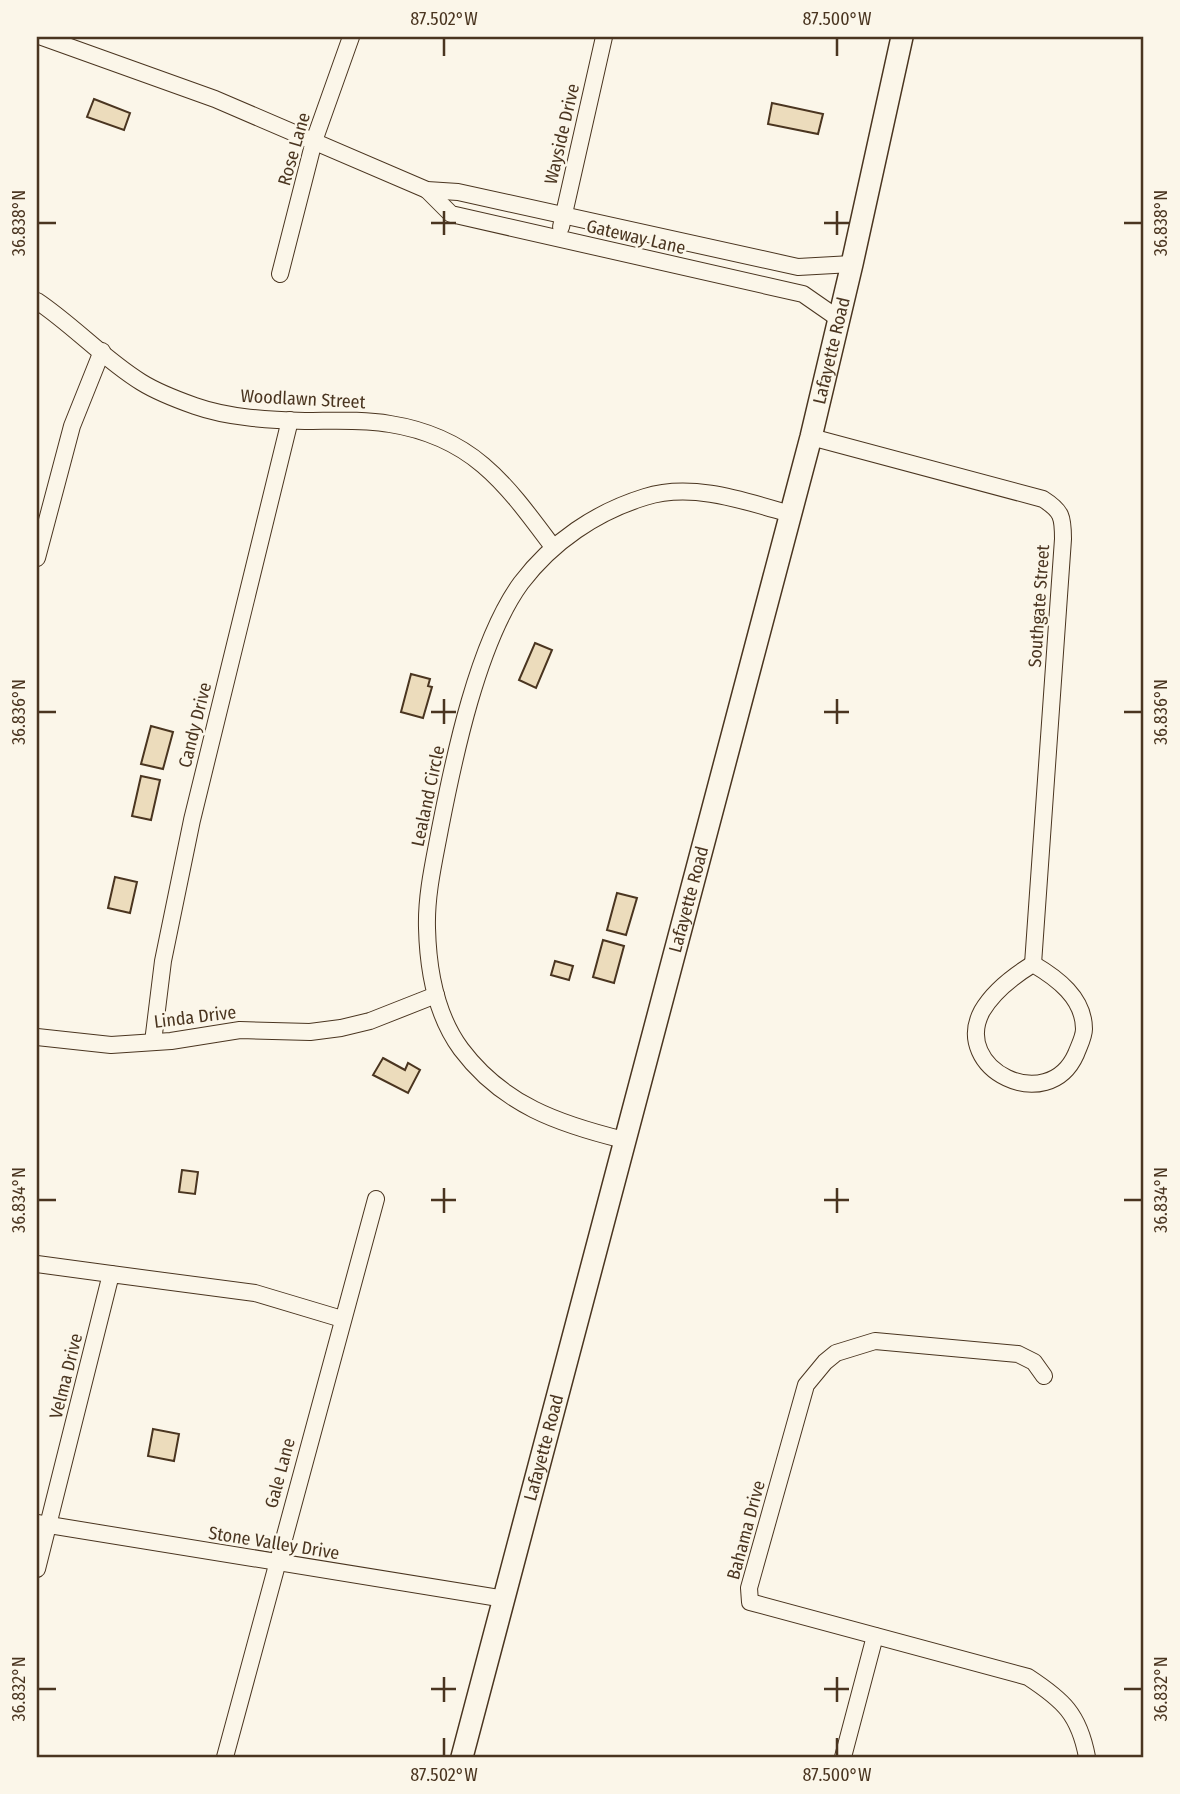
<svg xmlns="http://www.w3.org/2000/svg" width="1180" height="1794" font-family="'Fira Sans Condensed',sans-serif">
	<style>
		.building { fill: #ecdcbc; stroke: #4a3520; stroke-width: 2 }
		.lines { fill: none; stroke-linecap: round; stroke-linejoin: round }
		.minor-casing { stroke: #4a3520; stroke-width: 18 }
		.major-casing { stroke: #4a3520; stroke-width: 24 }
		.minor { stroke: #fbf6e9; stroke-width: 16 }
		.major { stroke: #fbf6e9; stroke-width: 21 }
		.ticks { fill: none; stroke: #4a3520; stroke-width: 2.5 }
		.labels { text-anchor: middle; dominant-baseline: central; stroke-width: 5; stroke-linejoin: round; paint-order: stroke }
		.street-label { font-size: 18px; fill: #4a3520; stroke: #fbf6e9 }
		.neatline { fill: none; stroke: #4a3520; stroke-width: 2.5 }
		.ticks-label { font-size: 18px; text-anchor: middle; fill: #4a3520 }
	</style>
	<rect width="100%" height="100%" fill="#fbf6e9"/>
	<g class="building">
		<path d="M94 99 130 113 124 130 87 117Z"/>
		<path d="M772 103 823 114 818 134 768 124Z"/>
		<path d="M535 643 552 650 536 688 519 680Z"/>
		<path d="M411 674 430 679 428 686 432 687 423 718 401 712Z"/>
		<path d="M151 726 173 732 163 769 141 764Z"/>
		<path d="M141 776 160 780 151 820 132 816Z"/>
		<path d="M115 877 137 882 130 913 108 908Z"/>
		<path d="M617 893 637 898 626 935 607 930Z"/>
		<path d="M603 940 624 946 614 983 593 977Z"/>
		<path d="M555 961 573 966 569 980 551 975Z"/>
		<path d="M383 1058 405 1070 408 1063 420 1070 408 1093 373 1075Z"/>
		<path d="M182 1170 198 1172 195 1194 179 1192Z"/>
		<path d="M153 1429 179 1434 174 1461 148 1456Z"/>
	</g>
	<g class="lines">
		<g class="minor-casing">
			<g id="minor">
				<path d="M42 37 215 99 427 190 458 192 798 267 852 264"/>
				<path d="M427 190 451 214 803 294 839 319"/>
				<path d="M561 227 604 37"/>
				<path d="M280 274 314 141 351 37"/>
				<path d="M37 301C73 325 105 360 141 382 157 392 178 400 195 406 229 418 269 420 305 421 332 421 362 419 390 424 473 437 506 484 553 547"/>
				<path d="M811 437 1043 499C1062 511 1063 517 1063 539L1033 964"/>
				<path d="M37 558 72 426 102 351"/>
				<path d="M1033 964C1057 978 1084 998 1084 1029 1084 1037 1079 1046 1076 1054 1048 1117 951 1069 982 1011 993 992 1015 975 1033 964Z"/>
				<path d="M37 1037 111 1045 171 1041 240 1030 310 1032 341 1028 370 1021 436 995"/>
				<path d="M153 1042 163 961 192 820 290 420"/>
				<path d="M624 1140C559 1124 503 1105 461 1049 436 1015 428 970 427 928 426 895 434 861 440 829 454 757 478 642 521 583 552 542 596 512 645 497 692 482 745 501 790 514"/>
				<path d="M37 1264 111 1274"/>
				<path d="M1044 1376 1034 1362 1018 1354 875 1341 836 1353 825 1362 806 1385 749 1588 750 1602 1028 1677C1063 1700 1079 1714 1087 1757"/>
				<path d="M37 1523 505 1599"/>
				<path d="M37 1569 111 1274 255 1293 342 1319"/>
				<path d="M225 1757 376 1199"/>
				<path d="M843 1757 875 1636"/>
			</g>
		</g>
		<g class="major-casing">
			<g id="major">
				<path id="s1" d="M462 1757 811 437 852 264 902 37"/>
			</g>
		</g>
		<use href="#minor" class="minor"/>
		<use href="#major" class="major"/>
	</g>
	<path class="ticks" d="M444 38V56M837 38V56M444 211V235M837 211V235M38 223H56M431 223H456M824 223H849M1124 223H1142M444 699V724M837 699V724M38 712H56M431 712H456M824 712H849M1124 712H1142M444 1188V1213M837 1188V1213M38 1200H56M431 1200H456M824 1200H849M1124 1200H1142M444 1677V1702M837 1677V1702M38 1689H56M431 1689H456M824 1689H849M1124 1689H1142M444 1738V1756M837 1738V1756"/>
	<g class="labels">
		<g class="street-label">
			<text transform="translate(562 134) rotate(-77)">Wayside Drive</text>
			<text transform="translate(294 149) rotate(-74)">Rose Lane</text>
			<text transform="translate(636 237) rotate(13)">Gateway Lane</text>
			<text stroke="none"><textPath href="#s1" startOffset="1454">Lafayette Road</textPath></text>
			<text transform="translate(303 399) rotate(3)">Woodlawn Street</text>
			<text transform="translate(1039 606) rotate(-86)">Southgate Street</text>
			<text transform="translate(195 725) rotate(-76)">Candy Drive</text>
			<text transform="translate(428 796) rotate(-78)">Lealand Circle</text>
			<text stroke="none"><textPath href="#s1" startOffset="887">Lafayette Road</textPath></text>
			<text transform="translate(195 1017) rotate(-7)">Linda Drive</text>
			<text transform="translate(66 1376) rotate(-76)">Velma Drive</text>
			<text stroke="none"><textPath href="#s1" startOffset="320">Lafayette Road</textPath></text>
			<text transform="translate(280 1473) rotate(-75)">Gale Lane</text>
			<text transform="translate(746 1530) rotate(-75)">Bahama Drive</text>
			<text transform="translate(274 1543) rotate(9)">Stone Valley Drive</text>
		</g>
	</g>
	<rect width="1180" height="1794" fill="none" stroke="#fbf6e9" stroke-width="77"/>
	<rect x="38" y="38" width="1104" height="1718" class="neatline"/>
	<g class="ticks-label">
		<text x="444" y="25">87.502°W</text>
		<text x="837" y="25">87.500°W</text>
		<text transform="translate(19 223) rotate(-90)" y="6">36.838°N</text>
		<text transform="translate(1161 223) rotate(-90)" y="6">36.838°N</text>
		<text transform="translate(19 712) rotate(-90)" y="6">36.836°N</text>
		<text transform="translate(1161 712) rotate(-90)" y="6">36.836°N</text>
		<text transform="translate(19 1200) rotate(-90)" y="6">36.834°N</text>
		<text transform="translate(1161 1200) rotate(-90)" y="6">36.834°N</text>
		<text transform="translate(19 1689) rotate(-90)" y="6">36.832°N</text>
		<text transform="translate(1161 1689) rotate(-90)" y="6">36.832°N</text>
		<text x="444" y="1781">87.502°W</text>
		<text x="837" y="1781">87.500°W</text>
	</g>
</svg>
